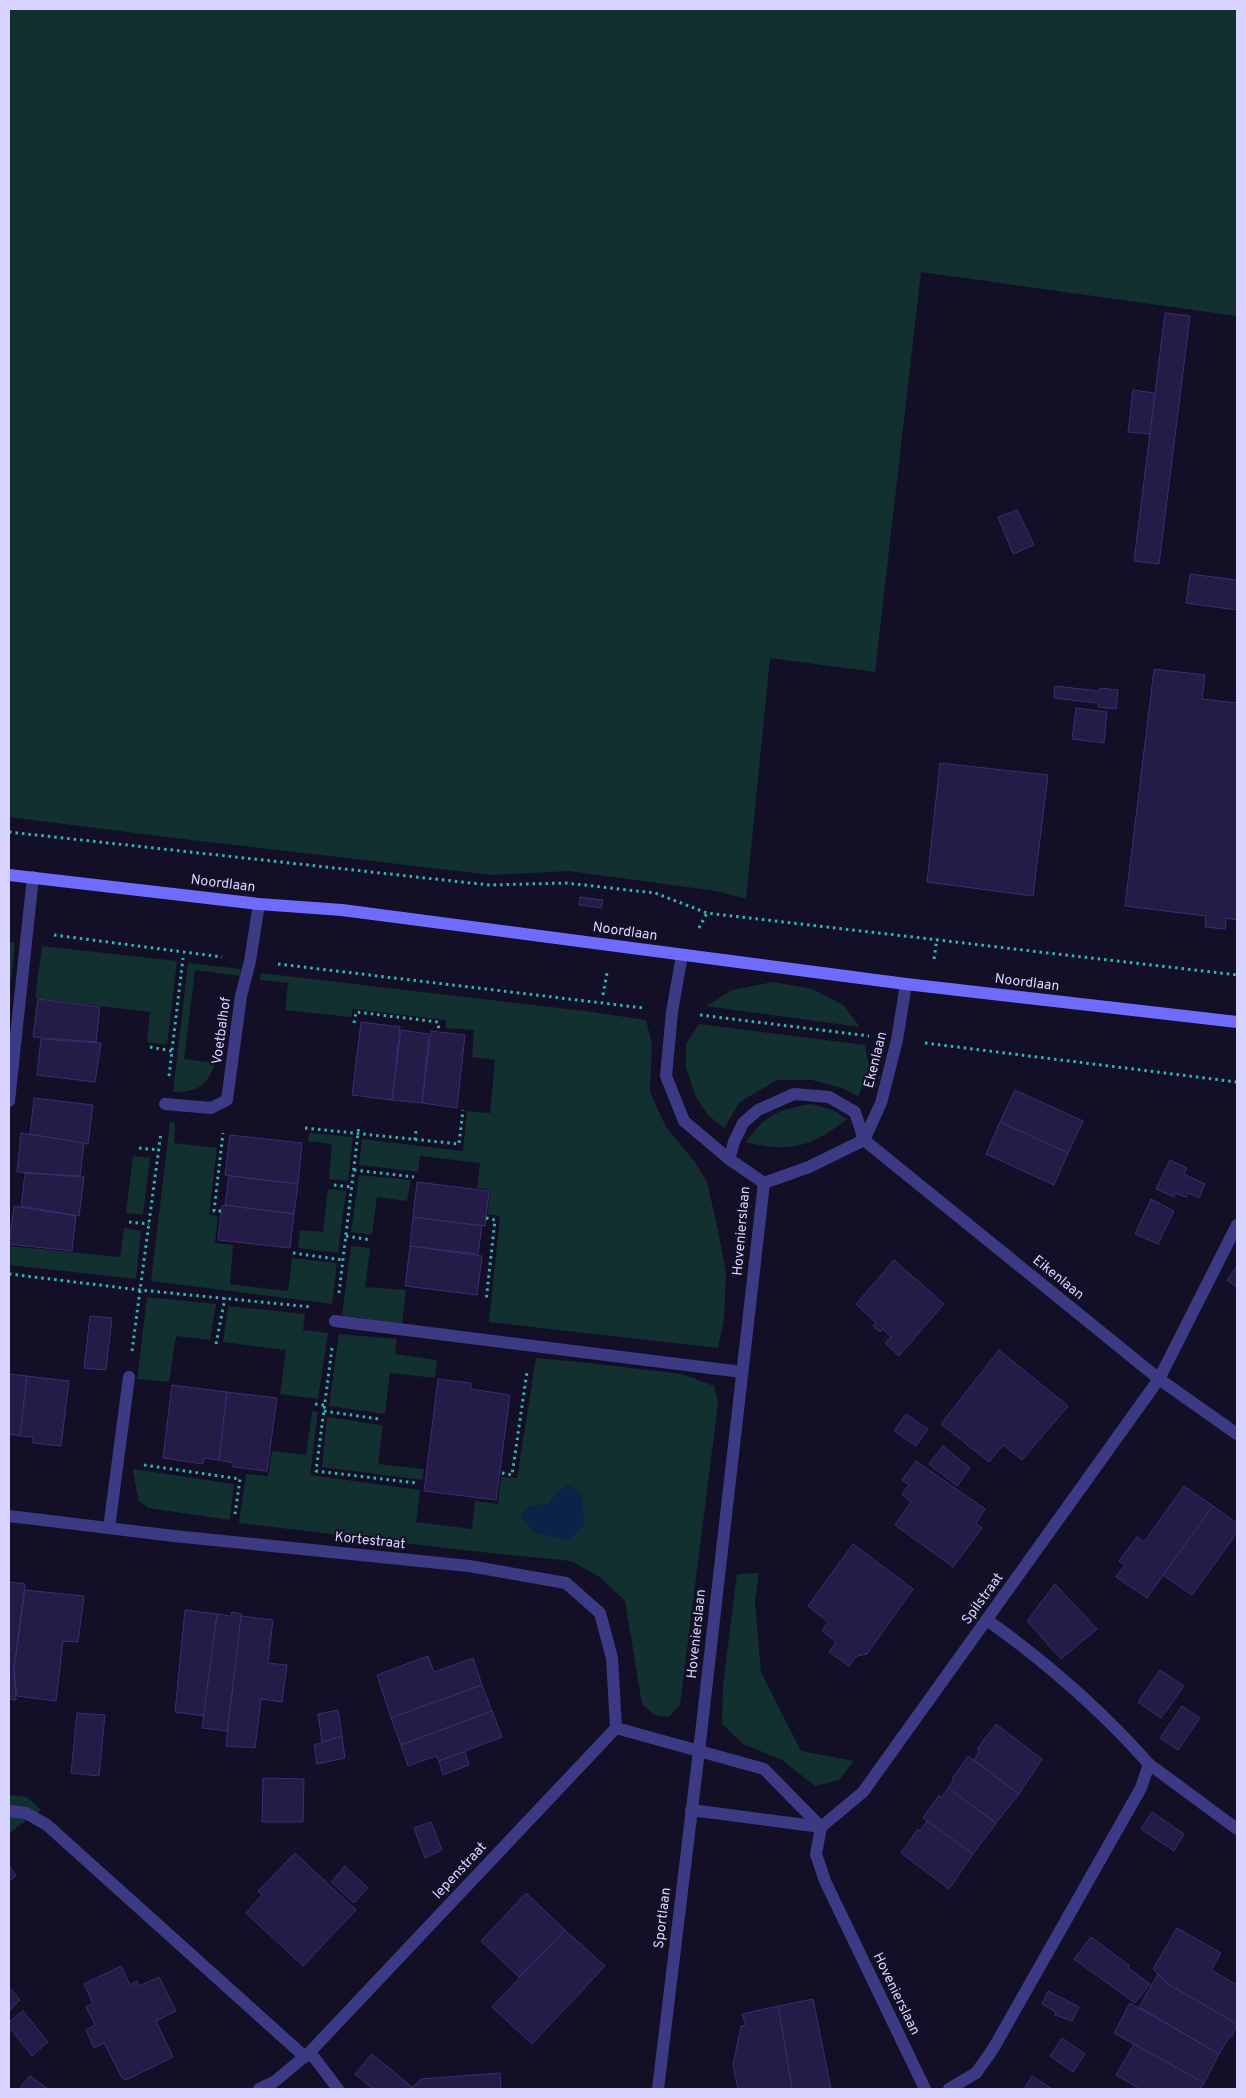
<svg xmlns="http://www.w3.org/2000/svg" width="1246" height="2098" font-family="Overpass,sans-serif">
	<style>
		.green { fill: #12302f; fill-rule: evenodd }
		.water { fill: #0c2248 }
		.building { fill: #241b47; stroke: #3b2d73 }
		.lines { fill: none; stroke-linecap: round; stroke-linejoin: round }
		.path { stroke: #2fb8b0; stroke-width: 3; stroke-dasharray: 2.5 4; stroke-linecap: butt }
		.lane { stroke: #3d3a85; stroke-width: 12 }
		.street { stroke: #3d3a85; stroke-width: 12 }
		.secondary { stroke: #6f6bff; stroke-width: 12 }
		.labels { text-anchor: middle; dominant-baseline: central; stroke-width: 4; stroke-linejoin: round; paint-order: stroke }
		.street-label { font-size: 14px; fill: #d9d4ff; stroke: #130f26 }
	</style>
	<rect width="100%" height="100%" fill="#130f26"/>
	<g class="green">
		<path d="M9 9 1237 10V316L921 272 875 672 770 658 746 899 716 891 569 871 492 875 191 840 9 817Z"/>
		<path d="M9 942H15L9 997Z"/>
		<path d="M42 946 177 961 167 1045 147 1042 150 1012 35 998Z"/>
		<path d="M188 963 241 969 240 976 195 970 184 1059 215 1063C207 1087 197 1092 173 1092Z"/>
		<path d="M261 973 585 1011 646 1020 652 1044 650 1092 666 1127 694 1161 707 1182 718 1230 726 1273 724 1319 718 1348 489 1322 500 1216 488 1214 490 1190 477 1188 480 1163 420 1156 418 1172 359 1165 362 1139 463 1151 467 1111 490 1113 495 1060 472 1057 474 1030 446 1028V1020L353 1009 351 1017 285 1010 288 983 260 980Z"/>
		<path d="M773 982 812 989 843 1005 860 1027 706 1006 732 990Z"/>
		<path d="M699 1024 865 1045 870 1071 858 1096 841 1088 812 1080H777L740 1102 724 1128 709 1116 697 1099 686 1068V1044Z"/>
		<path d="M811 1104 833 1110 847 1119C812 1147 790 1153 746 1142 767 1113 778 1110 811 1104Z"/>
		<path d="M170 1122 175 1123 174 1143 217 1148 209 1215 218 1216 215 1243 233 1245 230 1284 288 1291 292 1258 337 1263 332 1304 151 1281Z"/>
		<path d="M309 1133 353 1137 348 1181 329 1179 332 1144 308 1141Z"/>
		<path d="M133 1156 150 1158 143 1215 126 1213Z"/>
		<path d="M359 1175 411 1180 407 1201 377 1197 372 1235 351 1232Z"/>
		<path d="M328 1189 346 1191 338 1253 298 1248 300 1230 323 1232Z"/>
		<path d="M124 1228 141 1231 136 1279 9 1265V1246L120 1257Z"/>
		<path d="M351 1246 370 1248 365 1287 406 1290 402 1324 342 1315Z"/>
		<path d="M147 1297 216 1304 210 1340 176 1336 169 1382 137 1379Z"/>
		<path d="M228 1306 305 1314 303 1330 328 1333 318 1399 280 1394 286 1350 223 1342Z"/>
		<path d="M339 1334 397 1339 395 1354 437 1360 435 1378 390 1373 385 1414 329 1406Z"/>
		<path d="M536 1358 581 1362 682 1374 714 1386 718 1403 680 1705 669 1717 654 1715 642 1704 625 1601 600 1577 571 1561 471 1551 239 1523 246 1474 268 1476 272 1451 306 1455 312 1411 318 1412 310 1475 420 1490 416 1522 472 1529 475 1501 498 1504 501 1477 517 1478ZM557 1492 533 1532 528 1507 549 1504Z"/>
		<path d="M327 1417 383 1425 378 1464 424 1469 422 1480 322 1467Z"/>
		<path d="M133 1469 234 1484 230 1520 148 1508 138 1500Z"/>
		<path d="M759 1573 755 1601 761 1672 801 1751 854 1761 839 1780 815 1786 782 1760 743 1744 722 1724 723 1686 737 1574Z"/>
		<path d="M9 1795 27 1797 41 1810 9 1833Z"/>
	</g>
	<path class="water" d="M566 1485 581 1491 585 1525 569 1541 533 1532 521 1517 528 1507 549 1504 557 1492Z"/>
	<g class="building">
		<path d="M1165 313 1190 316 1159 564 1134 561Z"/>
		<path d="M1133 390 1155 393 1150 434 1128 432Z"/>
		<path d="M1017 510 1034 545 1013 554 998 517Z"/>
		<path d="M1190 574 1237 580V610L1186 603Z"/>
		<path d="M1154 669 1205 675 1202 699 1237 703V920L1226 918 1225 929 1205 927 1206 916 1125 906Z"/>
		<path d="M1055 686 1099 691 1100 688 1118 690 1116 709 1098 707 1097 703 1054 698Z"/>
		<path d="M1076 708 1107 712 1104 743 1072 739Z"/>
		<path d="M940 763 1048 775 1033 896 927 882Z"/>
		<path d="M580 897 603 900 601 908 579 905Z"/>
		<path d="M38 999 100 1007 96 1042 33 1037Z"/>
		<path d="M361 1022 400 1027 392 1100 352 1095Z"/>
		<path d="M401 1030 429 1034 422 1103 392 1100Z"/>
		<path d="M431 1031 465 1035 457 1108 422 1103Z"/>
		<path d="M41 1039 101 1043 95 1082 37 1075Z"/>
		<path d="M1015 1090 1083 1121 1068 1153 1000 1122Z"/>
		<path d="M34 1098 93 1105 88 1144 30 1134Z"/>
		<path d="M1000 1122 1068 1153 1054 1185 986 1154Z"/>
		<path d="M21 1133 84 1143 80 1176 17 1172Z"/>
		<path d="M230 1135 302 1143 298 1184 225 1175Z"/>
		<path d="M1170 1160 1187 1168 1184 1174 1205 1184 1199 1198 1188 1193 1186 1197 1175 1193 1174 1197 1156 1189Z"/>
		<path d="M25 1173 84 1177 79 1216 21 1206Z"/>
		<path d="M229 1176 298 1184 294 1214 225 1205Z"/>
		<path d="M417 1182 489 1191 485 1226 413 1217Z"/>
		<path d="M1151 1199 1174 1211 1158 1244 1135 1234Z"/>
		<path d="M222 1205 294 1214 290 1248 218 1240Z"/>
		<path d="M14 1206 76 1216 72 1251 9 1244Z"/>
		<path d="M413 1217 482 1226 478 1254 410 1246Z"/>
		<path d="M410 1246 482 1256 477 1295 405 1286Z"/>
		<path d="M894 1260 944 1304 899 1356 885 1343 891 1337 883 1329 880 1332 873 1326 876 1323 856 1304Z"/>
		<path d="M1237 1266V1288L1227 1280Z"/>
		<path d="M90 1316 112 1318 106 1370 84 1368Z"/>
		<path d="M999 1350 1068 1406 1022 1460 1003 1445 989 1462 941 1424Z"/>
		<path d="M9 1374 27 1376 20 1436 9 1434Z"/>
		<path d="M27 1376 69 1381 61 1446 33 1443V1437L20 1436Z"/>
		<path d="M438 1379 471 1383V1389L510 1395 496 1500 424 1491Z"/>
		<path d="M172 1385 227 1392 219 1460 204 1458 203 1464 163 1458Z"/>
		<path d="M227 1392 277 1398 267 1471 233 1467V1463L219 1460Z"/>
		<path d="M906 1414 928 1429 916 1446 894 1431Z"/>
		<path d="M943 1446 970 1468 957 1486 929 1464Z"/>
		<path d="M916 1461 985 1509 976 1523 982 1528 953 1567 895 1525 911 1502 902 1494 909 1485 902 1480Z"/>
		<path d="M1184 1486 1213 1506 1147 1598 1116 1577 1125 1565 1119 1561 1137 1537 1144 1542Z"/>
		<path d="M1213 1506 1237 1523V1533L1192 1595 1163 1575Z"/>
		<path d="M853 1544 913 1589 867 1654 857 1656 849 1666 829 1652 836 1642 822 1631 828 1622 808 1606Z"/>
		<path d="M9 1582 25 1584 14 1669 16 1700 9 1699Z"/>
		<path d="M1055 1584 1097 1629 1061 1659 1027 1621Z"/>
		<path d="M25 1590 84 1596 78 1642 63 1641 56 1701 17 1696 14 1669Z"/>
		<path d="M185 1610 217 1614 204 1716 175 1712Z"/>
		<path d="M232 1612 242 1614 227 1731 202 1728 217 1614 231 1616Z"/>
		<path d="M241 1616 273 1620 268 1663 287 1665 282 1702 261 1699 255 1748 226 1746Z"/>
		<path d="M428 1656 434 1672 473 1658 482 1685 391 1718 377 1675Z"/>
		<path d="M1160 1670 1184 1686 1161 1718 1138 1702Z"/>
		<path d="M482 1685 492 1711 401 1745 391 1718Z"/>
		<path d="M1182 1706 1200 1718 1178 1750 1160 1738Z"/>
		<path d="M338 1710 342 1736 322 1742 318 1714Z"/>
		<path d="M492 1711 502 1737 439 1761 436 1756 408 1766 401 1745Z"/>
		<path d="M77 1713 105 1715 99 1776 71 1773Z"/>
		<path d="M996 1724 1042 1759 1019 1794 974 1760 980 1750 977 1749Z"/>
		<path d="M342 1736 345 1758 317 1764 314 1745Z"/>
		<path d="M465 1752 469 1765 443 1775 439 1761Z"/>
		<path d="M968 1756 1019 1794 996 1823 948 1788 954 1780 952 1779Z"/>
		<path d="M263 1778 304 1779 303 1822H262Z"/>
		<path d="M948 1788 996 1823 973 1854 923 1818 939 1795 941 1798Z"/>
		<path d="M1152 1812 1184 1834 1174 1851 1141 1829Z"/>
		<path d="M927 1821 973 1854 949 1889 901 1853 918 1829 920 1831Z"/>
		<path d="M431 1822 442 1850 425 1858 414 1828Z"/>
		<path d="M295 1853 356 1910 303 1966 246 1913 262 1895 258 1891Z"/>
		<path d="M9 1865 16 1876 9 1881Z"/>
		<path d="M345 1866 368 1888 354 1903 331 1882Z"/>
		<path d="M526 1893 565 1930 519 1977 481 1941Z"/>
		<path d="M1177 1928 1221 1953 1211 1970 1237 1985V2024L1168 1984 1153 1969Z"/>
		<path d="M565 1930 605 1966 532 2044 492 2007Z"/>
		<path d="M1091 1937 1130 1966 1128 1968 1150 1984 1135 2003 1074 1959Z"/>
		<path d="M121 1966 130 1985 137 1981 139 1986 159 1977 176 2011 156 2021 173 2057 126 2080 122 2078 104 2043 94 2048 86 2030 95 2025 86 2007 93 2003 84 1984Z"/>
		<path d="M1158 1974 1168 1984 1237 2024 1232 2036H1230L1219 2054 1139 2007Z"/>
		<path d="M9 1987 20 2000 9 2011Z"/>
		<path d="M1048 1991 1079 2007 1072 2021 1055 2015 1056 2012 1042 2004Z"/>
		<path d="M813 1999 831 2089H792L778 2006Z"/>
		<path d="M1130 2003 1219 2054 1204 2083 1114 2033Z"/>
		<path d="M778 2006 792 2089H738L733 2065 741 2026 746 2025 742 2014Z"/>
		<path d="M23 2011 48 2042 32 2056 9 2027V2022Z"/>
		<path d="M1062 2038 1085 2054 1073 2072 1050 2056Z"/>
		<path d="M1134 2044 1204 2083 1200 2089H1140L1116 2075Z"/>
		<path d="M372 2054 412 2087 410 2089H373L355 2074Z"/>
		<path d="M500 2073 501 2089H411L421 2079Z"/>
		<path d="M30 2076 48 2089H19Z"/>
		<path d="M1032 2076 1052 2089H1024Z"/>
	</g>
	<g class="lines">
		<g class="path">
			<path d="M9 832 489 885 566 883 655 893 707 913 1237 975"/>
			<path d="M699 928 707 913"/>
			<path d="M54 935 222 957"/>
			<path d="M934 959 937 939"/>
			<path d="M278 964 644 1008"/>
			<path d="M603 995 607 973"/>
			<path d="M700 1015 869 1036"/>
			<path d="M354 1023 356 1012 438 1022 439 1032"/>
			<path d="M925 1043 1237 1082"/>
			<path d="M150 1047 172 1051"/>
			<path d="M169 1076 183 958"/>
			<path d="M305 1128 459 1144 463 1110"/>
			<path d="M415 1140 416 1131"/>
			<path d="M139 1148 159 1150"/>
			<path d="M354 1170 414 1177"/>
			<path d="M334 1185 352 1187"/>
			<path d="M221 1211H214L223 1133"/>
			<path d="M486 1218 495 1220 486 1301"/>
			<path d="M129 1222 149 1224"/>
			<path d="M346 1236 371 1240"/>
			<path d="M293 1253 343 1260"/>
			<path d="M9 1274 140 1290 311 1307"/>
			<path d="M339 1293 359 1125"/>
			<path d="M216 1344 225 1298"/>
			<path d="M332 1348 316 1471 416 1483"/>
			<path d="M132 1351 161 1132"/>
			<path d="M315 1404 325 1405"/>
			<path d="M324 1411 379 1419"/>
			<path d="M144 1465 240 1479 235 1514"/>
			<path d="M502 1473 512 1475 527 1372"/>
		</g>
		<g class="lane">
			<path d="M1159 1379 1237 1225"/>
			<path d="M1149 1764 1237 1829"/>
			<path d="M9 1811 26 1813 47 1825 305 2057"/>
			<path d="M310 2052 338 2089"/>
			<path d="M949 2089 976 2073 993 2049 1141 1788 1149 1764C1101 1710 1046 1662 987 1620"/>
		</g>
		<g class="street">
			<path d="M682 955 672 1012 666 1076 684 1121 729 1159 764 1183"/>
			<path d="M9 1101 33 877"/>
			<path d="M165 1104 211 1108 227 1100 241 996 250 961 259 904"/>
			<path d="M864 1140 881 1103 897 1040 906 984"/>
			<path d="M729 1159 734 1142 743 1123 758 1110 794 1094 829 1097 855 1112 864 1140 1159 1379 1237 1434"/>
			<path d="M764 1183 809 1167 864 1140"/>
			<path d="M335 1321 742 1372"/>
			<path d="M9 1516 174 1536 469 1566 566 1583 600 1613 612 1658 616 1728"/>
			<path d="M109 1528 129 1377"/>
			<path d="M616 1728 764 1769 821 1827"/>
			<path d="M691 1810 821 1827"/>
			<path d="M821 1827 863 1792 1159 1379"/>
			<path d="M821 1827 816 1854 825 1881 925 2089"/>
			<path d="M259 2089 274 2082 310 2052 616 1728"/>
			<path d="M658 2089 699 1751 764 1183"/>
		</g>
		<path class="secondary" d="M9 875 259 904 342 910 906 984 1237 1022"/>
	</g>
	<g class="labels">
		<g class="street-label">
			<text transform="translate(223 884) rotate(7)">Noordlaan</text>
			<text transform="translate(625 932) rotate(8)">Noordlaan</text>
			<text transform="translate(1027 983) rotate(7)">Noordlaan</text>
			<text transform="translate(222 1031) rotate(-82)">Voetbalhof</text>
			<text transform="translate(876 1060) rotate(-76)">Ekenlaan</text>
			<text transform="translate(742 1231) rotate(-85)">Hovenierslaan</text>
			<text transform="translate(1058 1278) rotate(39)">Eikenlaan</text>
			<text transform="translate(370 1541) rotate(6)">Kortestraat</text>
			<text transform="translate(983 1599) rotate(-54)">Spilstraat</text>
			<text transform="translate(697 1634) rotate(-84)">Hovenierslaan</text>
			<text transform="translate(460 1871) rotate(-47)">Iepenstraat</text>
			<text transform="translate(663 1918) rotate(-83)">Sportlaan</text>
			<text transform="translate(896 1994) rotate(64)">Hovenierslaan</text>
		</g>
	</g>
	<rect width="1246" height="2098" fill="none" stroke="#d9d4ff" stroke-width="20"/>
</svg>
